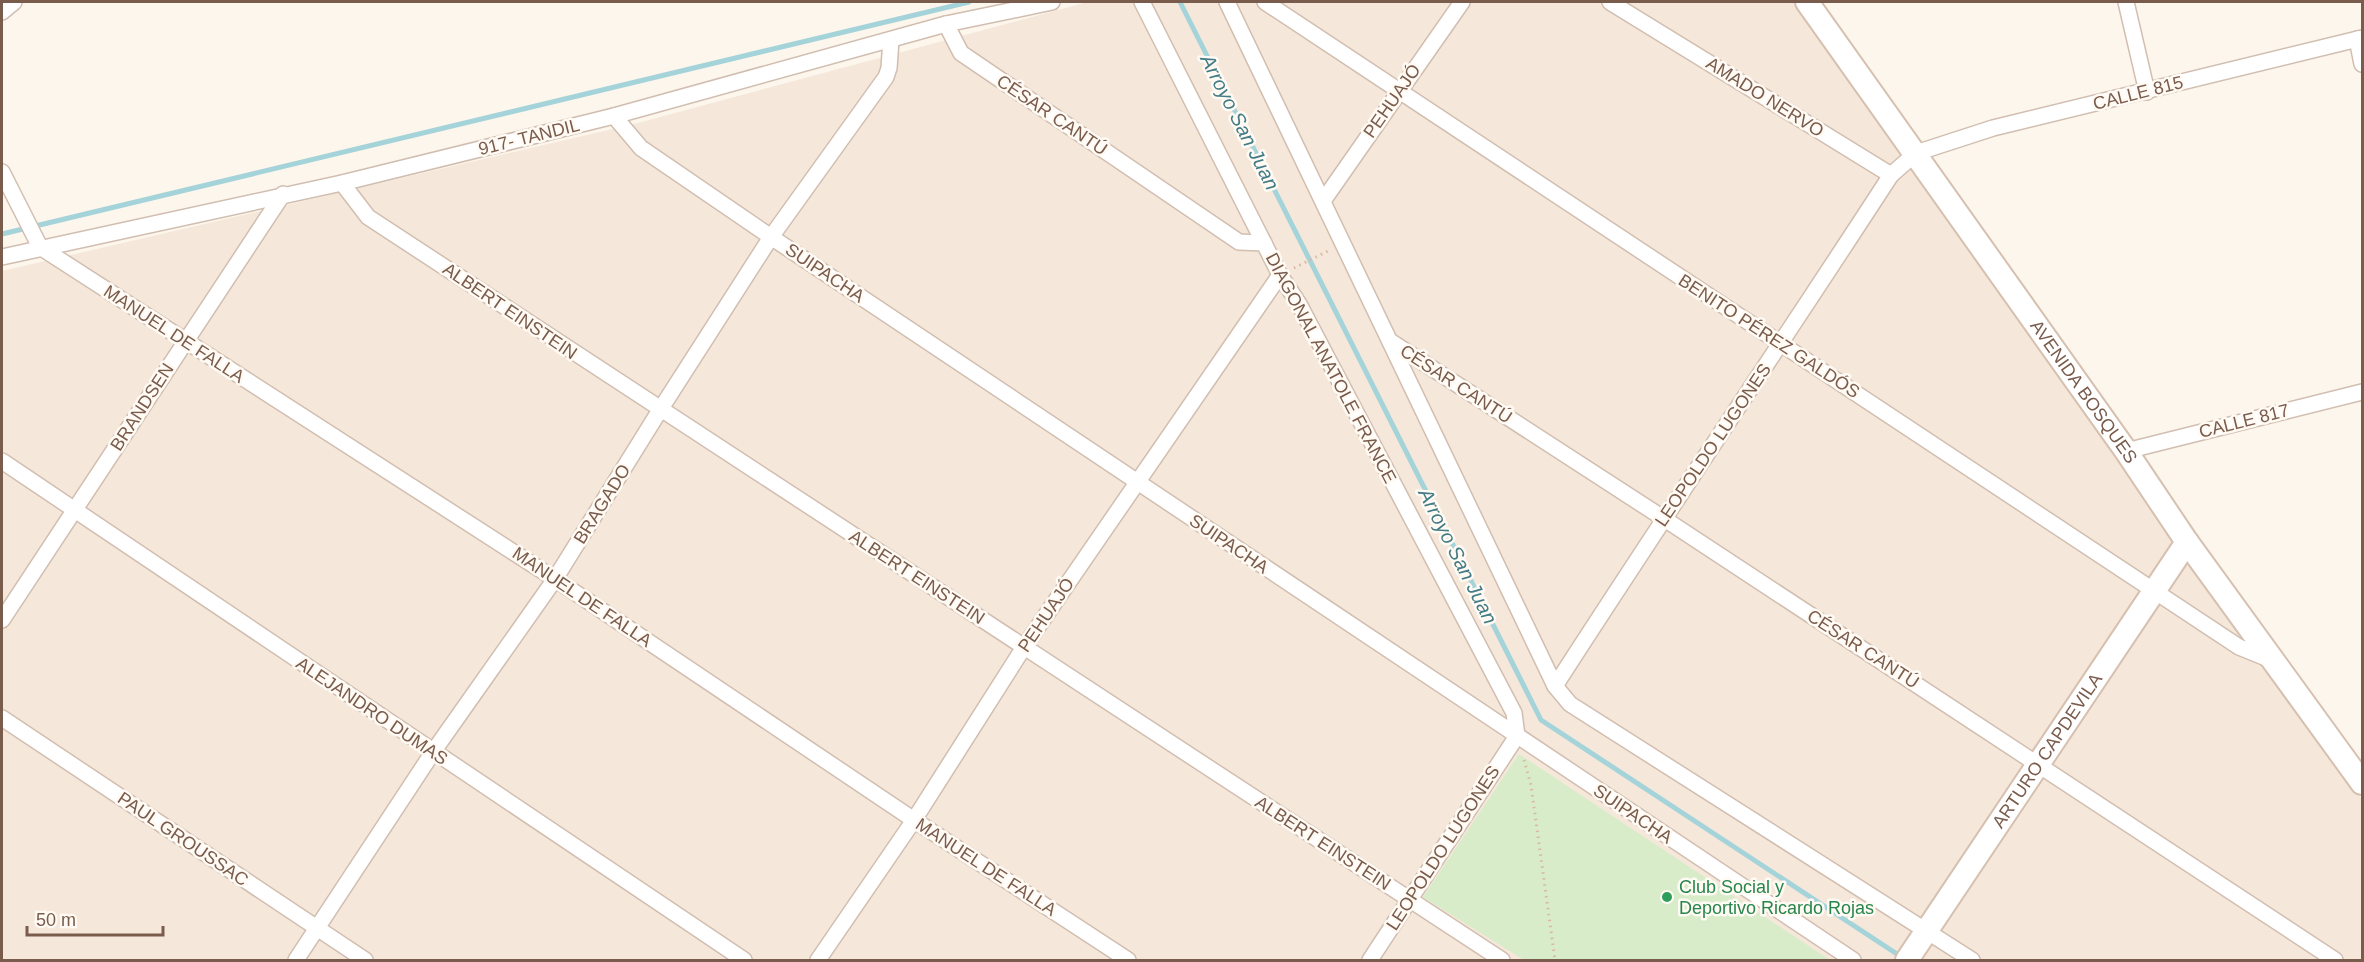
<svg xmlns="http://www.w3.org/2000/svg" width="2364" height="962" font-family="Helvetica,sans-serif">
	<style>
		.residential { fill: #f5e8da }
		.green { fill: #d8ecc9 }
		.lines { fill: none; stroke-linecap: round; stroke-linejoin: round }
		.stream { stroke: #a5d3da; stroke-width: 5 }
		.street-casing { stroke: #d1beb0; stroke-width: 18 }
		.secondary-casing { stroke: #d6c0b0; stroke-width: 26 }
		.path { stroke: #d9b8a5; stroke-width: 3; stroke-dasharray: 1.5 4.5; stroke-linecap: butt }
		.street { stroke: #fff; stroke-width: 15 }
		.secondary { stroke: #fff; stroke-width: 22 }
		.leisure-dot { fill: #2e9e5b; stroke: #fffaf3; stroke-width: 2 }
		.labels { text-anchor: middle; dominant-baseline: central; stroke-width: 5; stroke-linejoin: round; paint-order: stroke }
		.street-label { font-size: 18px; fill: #7a5c4d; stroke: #fffaf3 }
		.leisure-label { font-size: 18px; fill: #27864d; stroke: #fffaf3; text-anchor: start }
		.water-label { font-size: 20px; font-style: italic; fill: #437c86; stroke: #fffaf3 }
	</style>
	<rect width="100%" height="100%" fill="#fdf6ec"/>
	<path class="residential" d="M1088 2H1807L2277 663 2362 800V960H2V271L634 124Z"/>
	<path class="green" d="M1519 754 1830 960H1524L1423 897Z"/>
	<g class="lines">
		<g class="stream">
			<path d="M1180 2 1541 720 1903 958"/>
			<path d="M2 234 969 2"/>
		</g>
		<g class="street-casing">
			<g id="street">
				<path d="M1142 2 1280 275 1299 304 1514 713 1517 736 1370 960"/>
				<path d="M1227 2 1555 686 1570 704 1972 960"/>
				<path d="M1265 2 2239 647 2271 660"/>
				<path d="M1610 2 1891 175 1916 153 1993 128 2362 38"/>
				<path d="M2126 2 2147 92"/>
				<path d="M2 12 14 2"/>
				<path d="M946 24 961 53 1239 242 1264 243"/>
				<path d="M2357 39 2362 64"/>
				<path d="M614 116 641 148 771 237 1853 960"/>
				<path d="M2 172 40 247 555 579 914 820 1128 960"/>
				<path d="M342 183 368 217 1502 960"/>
				<path d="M1323 201 1462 2"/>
				<path d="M2 257 342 183 614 116 946 24 1052 2"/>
				<path d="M1390 341 1663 518 2335 960"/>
				<path d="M2126 451 2362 392"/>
				<path d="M2 461 744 960"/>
				<path d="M2 620 283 194"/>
				<path d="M1555 686C1665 515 1780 346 1891 175"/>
				<path d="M2 718 365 960"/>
				<path d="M296 960 433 752 555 579 660 410 771 237 886 77 889 68 891 40"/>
				<path d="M818 960 914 820 1024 647 1280 275"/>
			</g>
		</g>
		<g class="secondary-casing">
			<g id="secondary">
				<path id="s1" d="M1807 2 2126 451 2187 542 2362 783"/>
				<path id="s2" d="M1907 960 2187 542"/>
			</g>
		</g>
		<g class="path">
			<path d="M1294 268 1328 251"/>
			<path d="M1524 760 1531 785 1555 960"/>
		</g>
		<use href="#street" class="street"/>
		<use href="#secondary" class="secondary"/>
	</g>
	<circle class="leisure-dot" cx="1667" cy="897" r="6"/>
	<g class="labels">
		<g class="street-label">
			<text transform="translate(2138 93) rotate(-14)">CALLE 815</text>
			<text transform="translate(1765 97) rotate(32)">AMADO NERVO</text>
			<text transform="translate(1392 101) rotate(-55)">PEHUAJÓ</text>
			<text transform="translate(1052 115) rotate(34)">CÉSAR CANTÚ</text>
			<text transform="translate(529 137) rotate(-14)">917- TANDIL</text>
			<text transform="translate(825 273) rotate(34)">SUIPACHA</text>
			<text transform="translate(510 311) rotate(34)">ALBERT EINSTEIN</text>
			<text transform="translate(174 334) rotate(33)">MANUEL DE FALLA</text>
			<text transform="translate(1769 336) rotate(33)">BENITO PÉREZ GALDÓS</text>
			<text transform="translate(1331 368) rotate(62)">DIAGONAL ANATOLE FRANCE</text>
			<text transform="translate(1456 384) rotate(33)">CÉSAR CANTÚ</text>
			<text stroke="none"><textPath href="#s1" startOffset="478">AVENIDA BOSQUES</textPath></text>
			<text transform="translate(142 407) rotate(-57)">BRANDSEN</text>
			<text transform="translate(2244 421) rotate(-14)">CALLE 817</text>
			<text transform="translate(1713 445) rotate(-56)">LEOPOLDO LUGONES</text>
			<text transform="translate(602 504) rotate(-58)">BRAGADO</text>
			<text transform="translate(1229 544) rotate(34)">SUIPACHA</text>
			<text transform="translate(917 577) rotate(33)">ALBERT EINSTEIN</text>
			<text transform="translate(582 597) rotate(34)">MANUEL DE FALLA</text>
			<text transform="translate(1046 615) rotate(-56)">PEHUAJÓ</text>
			<text transform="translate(1863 649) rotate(33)">CÉSAR CANTÚ</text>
			<text transform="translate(372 711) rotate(34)">ALEJANDRO DUMAS</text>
			<text stroke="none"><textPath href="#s2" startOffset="252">ARTURO CAPDEVILA</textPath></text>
			<text transform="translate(1633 814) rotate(34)">SUIPACHA</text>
			<text transform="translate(183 839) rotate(34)">PAUL GROUSSAC</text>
			<text transform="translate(1323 843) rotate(33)">ALBERT EINSTEIN</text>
			<text transform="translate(1443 848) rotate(-57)">LEOPOLDO LUGONES</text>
			<text transform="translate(986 867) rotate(33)">MANUEL DE FALLA</text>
		</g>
		<g class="leisure-label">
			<text x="1679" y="887">Club Social y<tspan x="1679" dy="21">Deportivo Ricardo Rojas</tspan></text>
		</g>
		<g class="water-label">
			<text transform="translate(1240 122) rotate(63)">Arroyo San Juan</text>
			<text transform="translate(1458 556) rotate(63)">Arroyo San Juan</text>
		</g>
	</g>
	<rect width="2364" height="962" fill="none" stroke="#7a5c4d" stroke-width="6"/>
	<path d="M27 926v9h136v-9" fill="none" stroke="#7a5c4d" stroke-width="3"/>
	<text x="36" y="926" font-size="18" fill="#7a5c4d" stroke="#fffaf3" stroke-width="4.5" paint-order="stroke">50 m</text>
</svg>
